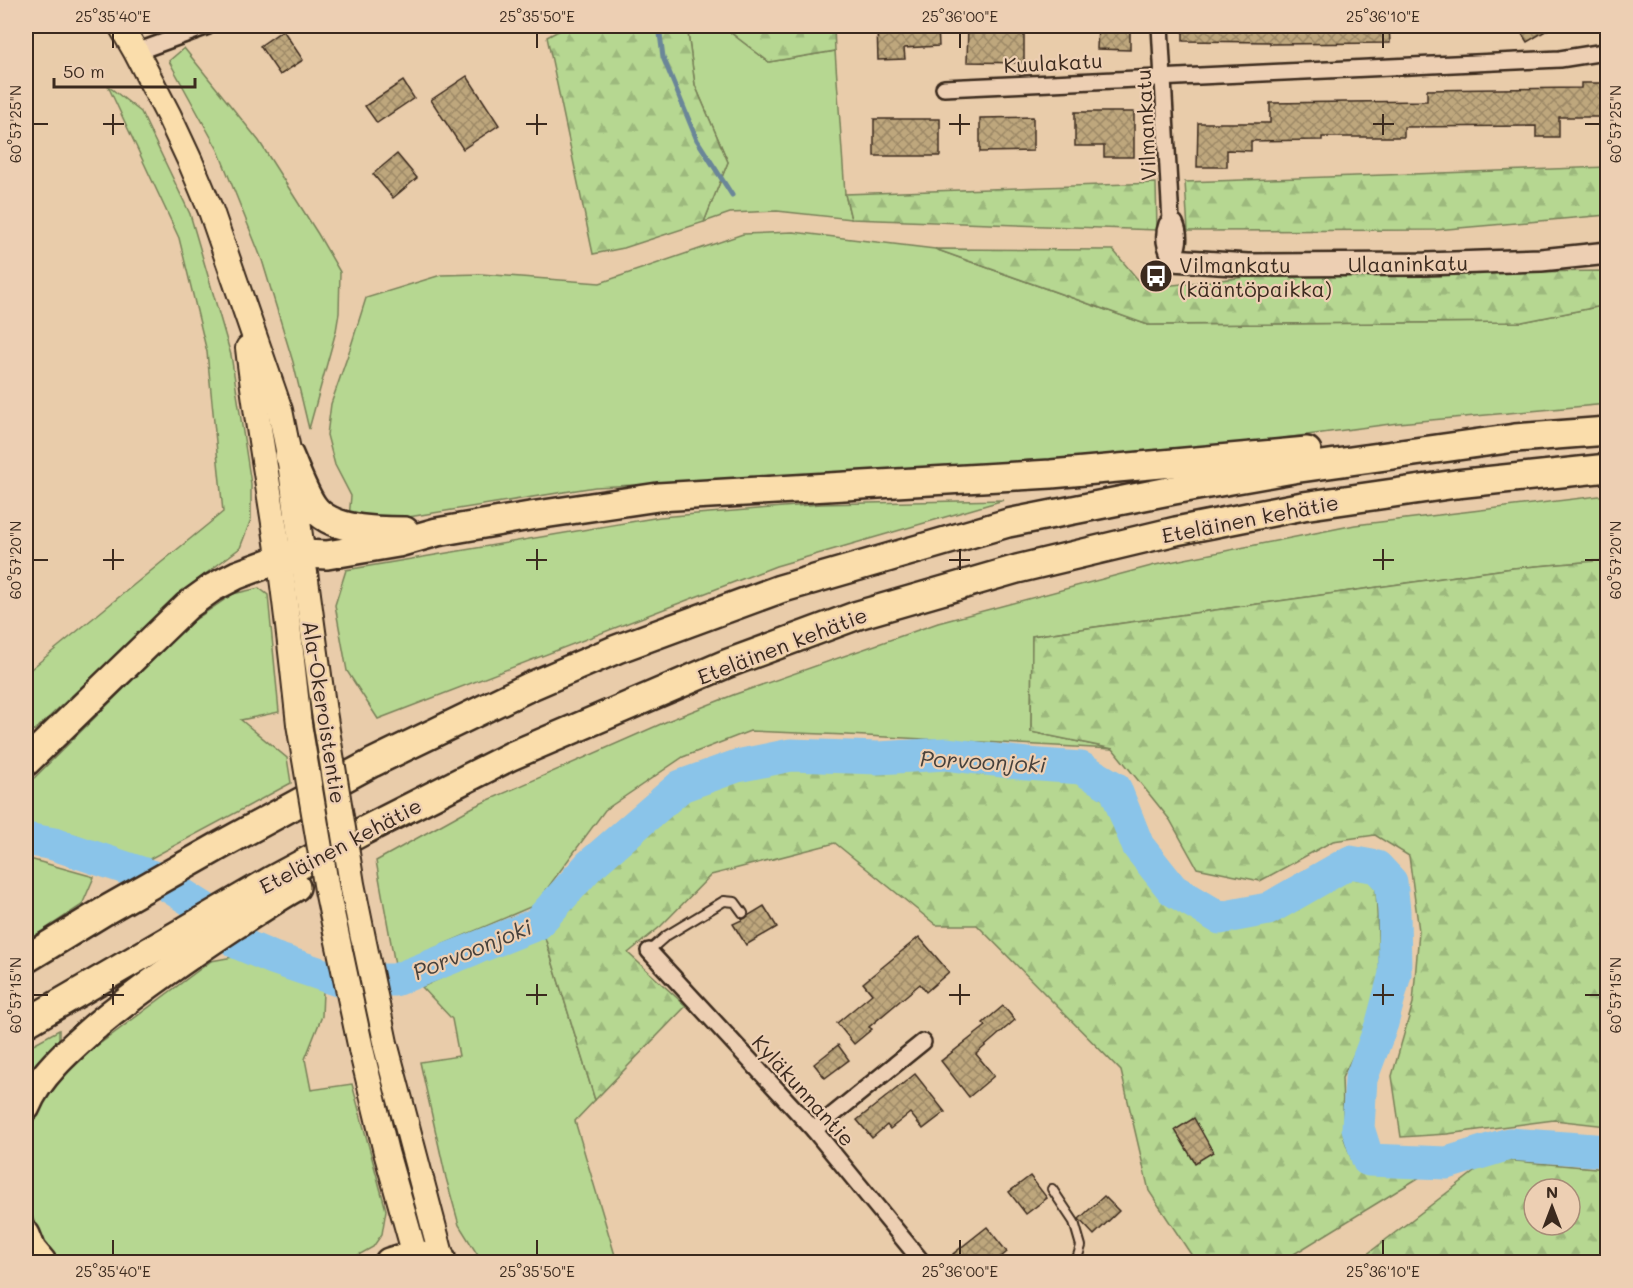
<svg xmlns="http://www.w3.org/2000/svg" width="1633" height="1288" font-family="Mali,sans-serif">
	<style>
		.grass { fill: #b6d791; stroke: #788058; stroke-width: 1.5 }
		.forest { fill: url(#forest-firs); stroke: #788058; stroke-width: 1.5; fill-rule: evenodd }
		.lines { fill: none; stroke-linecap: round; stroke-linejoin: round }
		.stream { stroke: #6a8698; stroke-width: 5 }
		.river { stroke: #8ac4e9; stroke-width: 33 }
		.building { fill: url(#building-cross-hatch); stroke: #3b2a1e; stroke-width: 1.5 }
		.lane-casing { stroke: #3b2a1e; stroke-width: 12 }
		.street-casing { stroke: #3b2a1e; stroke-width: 20 }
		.secondary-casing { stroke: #3b2a1e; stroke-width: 26 }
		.primary-casing { stroke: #3b2a1e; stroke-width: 28 }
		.highway-casing { stroke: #3b2a1e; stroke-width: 32 }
		.lane { stroke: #edcfb3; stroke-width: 8 }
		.street { stroke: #edcfb3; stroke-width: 15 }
		.secondary { stroke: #edcfb3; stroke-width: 21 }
		.primary { stroke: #faddab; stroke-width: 24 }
		.highway { stroke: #faddab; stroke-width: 27 }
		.primary-bridge-casing { stroke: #3b2a1e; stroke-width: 28; stroke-linecap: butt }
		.primary-bridge { stroke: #faddab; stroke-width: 24 }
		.ticks { fill: none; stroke: #3b2a1e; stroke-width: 2 }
		.labels { text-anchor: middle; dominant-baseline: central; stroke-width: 4.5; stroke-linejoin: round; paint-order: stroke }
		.street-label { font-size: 21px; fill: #3b2a1e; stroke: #edcfb3 }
		.poi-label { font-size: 21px; fill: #3b2a1e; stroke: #edcfb3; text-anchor: start }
		.water-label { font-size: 22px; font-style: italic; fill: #47413c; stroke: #edcfb3 }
		.neatline { fill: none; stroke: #3b2a1e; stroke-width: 2 }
		.ticks-label { font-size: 15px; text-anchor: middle; fill: #3b2a1e }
	</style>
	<defs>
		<pattern id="forest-firs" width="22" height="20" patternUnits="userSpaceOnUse" patternTransform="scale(1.5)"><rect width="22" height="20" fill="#b6d791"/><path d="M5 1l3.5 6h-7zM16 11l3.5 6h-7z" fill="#9db97d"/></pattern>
		<pattern id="building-cross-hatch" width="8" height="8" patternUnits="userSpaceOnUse" patternTransform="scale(1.5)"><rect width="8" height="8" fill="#bea77d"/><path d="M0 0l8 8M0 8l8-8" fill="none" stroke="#9c8866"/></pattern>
	</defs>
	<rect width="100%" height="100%" fill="#e9ccaa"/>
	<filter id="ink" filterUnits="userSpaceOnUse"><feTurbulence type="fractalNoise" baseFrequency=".0167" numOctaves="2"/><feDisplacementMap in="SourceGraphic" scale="12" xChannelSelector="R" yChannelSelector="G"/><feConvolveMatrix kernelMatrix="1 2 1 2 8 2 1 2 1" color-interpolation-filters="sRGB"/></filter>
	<g filter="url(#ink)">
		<g class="grass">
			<path d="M687 26H722L769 62 835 51 845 194 851 219 777 211 730 213 704 222 728 162 695 85Z"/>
			<path d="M184 48 259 141 318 234 340 272 339 313 336 331 309 429 293 362 262 260 218 150 169 61Z"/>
			<path d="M108 86 141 112 190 214 231 355 251 484V519L240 548 192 584 35 730 26 732V673L223 512 207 352 179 238Z"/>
			<path d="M793 232 935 249 1148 325 1522 322 1607 305V404L1398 423 1103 462 595 487 396 519 349 518 351 496 335 465 327 435 331 404 350 349 366 298 441 275 481 274 600 283 743 234Z"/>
			<path d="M1607 495V560L1513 568 1032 636 1031 732 1113 749 847 735 750 731 683 757 605 810 535 905 395 965 376 861 475 806 670 720 733 695 938 623 1155 565 1355 525Z"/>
			<path d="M1004 500 776 566 378 719 347 671 335 605 346 570 660 517 821 504Z"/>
			<path d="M259 588 268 595 279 712 241 720 287 758 291 783 144 862 76 835 26 825V786L189 624 233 594Z"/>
			<path d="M26 858 94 877 82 905 26 942Z"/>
			<path d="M543 931 595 1100 575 1121 617 1262H482L459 1225 446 1178 420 1062 459 1056 452 1019 422 987Z"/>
			<path d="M233 957 323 991 322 1016 305 1059 311 1090 352 1084 386 1210 382 1234 373 1247 346 1262H61L39 1236 27 1200 26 1144 39 1102 70 1066 211 961Z"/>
			<path d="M59 1030V1041L26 1082V1048Z"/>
		</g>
		<g class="forest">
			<path d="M568 26H687L695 85 728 162 704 222 624 248 593 254 547 37Z"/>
			<path d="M722 26H834L835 51 769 62Z"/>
			<path d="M1607 167V215L1436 230 1188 231 1185 182Z"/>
			<path d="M1156 183 1157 230 851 219 845 194Z"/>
			<path d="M935 249 1113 250 1145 288 1266 275 1607 271V305L1522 322 1148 325Z"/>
			<path d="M1607 560V1126L1554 1120 1447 1134 1401 1137 1392 1076 1413 1003 1419 931 1409 856 1375 835 1333 841 1260 881 1197 868 1170 820 1113 749 1031 732 1032 636 1513 568Z"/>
			<path d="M945 763 1076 779 1105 801 1129 852 1165 894 1212 927 1275 919 1354 873 1368 879 1376 889 1380 979 1372 1018 1342 1078 1344 1138 1354 1166 1372 1171 1433 1169 1281 1262H1196L1149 1191 1121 1071 977 925H936L835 843 711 875 661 926 628 953 686 1006 595 1100 543 931 601 871 696 791 750 775 795 768 877 769Z"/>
			<path d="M1491 1159 1607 1169V1262H1357ZM1534 1189H1570V1225H1534Z"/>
		</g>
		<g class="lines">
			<path class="stream" d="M659 26 663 57 697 140 732 195"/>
			<path class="river" d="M26 839 54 844 156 878 216 916 236 942 273 958 338 980H395L537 924 589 866 681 786 737 766 791 755 878 758 946 754 1027 764 1081 768 1115 788 1138 846 1173 890 1220 918 1268 909 1350 862 1377 867 1391 882 1394 911 1395 974 1382 1023 1361 1079 1358 1128 1368 1160 1447 1163 1509 1144 1608 1151"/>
		</g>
		<g class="building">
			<path d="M877 26H938L939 46 904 48 905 59 878 60Z"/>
			<path d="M968 26 1024 27V63L967 62Z"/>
			<path d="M1098 26H1130V50L1097 49Z"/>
			<path d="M1183 26H1389L1390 43 1270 44V42L1183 41Z"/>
			<path d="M1517 26H1554L1527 42Z"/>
			<path d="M283 30 303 60 280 75 260 46Z"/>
			<path d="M467 76 499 125 463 149 431 100Z"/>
			<path d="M403 81 414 98 377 123 365 106Z"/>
			<path d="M1581 83H1608V117H1559V137H1536V126L1404 127V137H1322V140L1251 141V151L1227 150V167H1197L1198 123H1270V103L1427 101V90L1581 88Z"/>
			<path d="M1075 112H1134V157H1104V146H1075Z"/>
			<path d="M1033 117V151L980 152V118Z"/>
			<rect x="874" y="119" width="66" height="37"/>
			<path d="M397 154 417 178 393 198 373 174Z"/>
			<path d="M764 906 777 927 746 945 733 924 746 918 749 915Z"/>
			<path d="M919 937 949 972 926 992 920 984 869 1027 872 1029 854 1044 837 1023 872 994 863 983Z"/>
			<path d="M1003 1006 1015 1020 976 1054 994 1076 969 1097 941 1061 986 1026 983 1023Z"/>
			<path d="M838 1045 849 1060 825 1078 814 1064Z"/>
			<path d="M915 1074 945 1112 923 1129 910 1113 890 1129 887 1125 872 1138 857 1120Z"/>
			<path d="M1194 1118 1213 1152 1195 1163 1175 1130Z"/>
			<path d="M1030 1176 1047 1198 1026 1214 1009 1192Z"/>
			<path d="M1104 1196 1119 1211 1094 1235 1079 1219Z"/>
			<path d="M987 1227 1007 1252 994 1263H960L953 1254Z"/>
		</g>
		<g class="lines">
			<g class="lane-casing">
				<g id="lane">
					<path d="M649 951 666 936 724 901 735 902 743 913"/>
					<path d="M1052 1189 1074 1222 1081 1246 1076 1262"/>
				</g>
			</g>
			<g class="street-casing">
				<g id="street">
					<path d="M1160 26 1171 221 1175 223C1181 237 1179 246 1172 260"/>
					<path d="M136 52 208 26"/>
					<path d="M944 88 1560 59 1598 53 1608 50"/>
					<path d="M1171 221 1167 224C1162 237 1165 248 1172 260"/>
					<path d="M649 951 814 1130 922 1262"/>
					<path d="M814 1130 923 1042"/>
				</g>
			</g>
			<g class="secondary-casing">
				<path id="secondary" d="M1172 260 1248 265 1425 264 1541 260 1608 253"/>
			</g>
			<g class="primary-casing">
				<g id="primary">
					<path d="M121 26 136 52 169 116 190 161 211 211 280 410 289 455 324 712"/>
					<path d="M248 348C256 418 269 487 279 556 287 612 293 668 299 724"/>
					<path d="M363 938 385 1043 443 1262"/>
					<path d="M361 1049 386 1152 417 1262"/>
				</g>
			</g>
			<g class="highway-casing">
				<g id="highway">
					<path d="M289 455C296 471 304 493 313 506 330 531 378 531 405 531"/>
					<path d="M26 762 187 606 212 588 237 575 280 559 302 554 327 555 398 543 437 532 530 516 658 497 1051 474 1307 451"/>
					<path d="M26 959 108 909 221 845 372 763 531 686 617 649 780 589 1008 523 1174 490 1293 469 1515 438 1608 431"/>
					<path d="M26 1023 272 880 365 830 511 756 726 664 858 615 1017 569 1176 531 1303 506 1456 484 1608 468"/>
					<path d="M26 1107C38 1076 72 1047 97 1025 140 989 187 957 234 926 255 913 275 899 296 887"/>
					<path d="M26 1235 32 1250 42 1262"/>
					<path d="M389 1262 415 1254 441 1258"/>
				</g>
			</g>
			<use href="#lane" class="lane"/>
			<use href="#street" class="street"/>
			<use href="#secondary" class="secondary"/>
			<use href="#primary" class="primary"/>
			<use href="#highway" class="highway"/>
			<g class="primary-bridge-casing">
				<g id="primary-bridge">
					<path d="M324 712 352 884 363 938"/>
					<path d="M299 724 327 890 361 1049"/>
				</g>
			</g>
			<use href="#primary-bridge" class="primary-bridge"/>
		</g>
	</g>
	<path class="ticks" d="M113 33V48M537 33V48M960 33V48M1383 33V48M113 114V135M537 114V135M960 114V135M1383 114V135M33 124H48M103 124H124M526 124H547M949 124H970M1373 124H1394M1585 124H1600M113 549V570M537 549V570M960 549V570M1383 549V570M33 560H48M103 560H124M526 560H547M949 560H970M1373 560H1394M1585 560H1600M113 984V1005M537 984V1005M960 984V1005M1383 984V1005M33 995H48M103 995H124M526 995H547M949 995H970M1373 995H1394M1585 995H1600M113 1240V1255M537 1240V1255M960 1240V1255M1383 1240V1255"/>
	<defs>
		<g id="bus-disc" transform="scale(1.725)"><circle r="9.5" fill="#3b2a1e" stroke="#edcfb3"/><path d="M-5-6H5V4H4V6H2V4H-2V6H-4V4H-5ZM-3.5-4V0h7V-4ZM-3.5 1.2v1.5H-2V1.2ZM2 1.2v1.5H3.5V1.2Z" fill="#fff"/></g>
	</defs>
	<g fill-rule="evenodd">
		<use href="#bus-disc" x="1156" y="276"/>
	</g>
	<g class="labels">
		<g class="street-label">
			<text transform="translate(1053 62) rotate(-3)">Kuulakatu</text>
			<text transform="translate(1145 125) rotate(-93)">Vilmankatu</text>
			<text transform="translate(1408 263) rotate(-1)">Ulaaninkatu</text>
			<text transform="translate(1250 518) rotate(-11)">Eteläinen kehätie</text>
			<text transform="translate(782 645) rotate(-21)">Eteläinen kehätie</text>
			<text transform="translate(325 712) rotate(81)">Ala-Okeroistentie</text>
			<text transform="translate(340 845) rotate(-28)">Eteläinen kehätie</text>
			<text transform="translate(804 1090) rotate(48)">Kyläkunnantie</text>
		</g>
		<g class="poi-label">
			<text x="1179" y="264">Vilmankatu<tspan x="1179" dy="24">(kääntöpaikka)</tspan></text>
		</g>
		<g class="water-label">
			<text transform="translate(983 761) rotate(3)">Porvoonjoki</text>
			<text transform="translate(472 949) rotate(-22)">Porvoonjoki</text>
		</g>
	</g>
	<rect width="1633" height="1288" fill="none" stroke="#edcfb3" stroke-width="66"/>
	<g transform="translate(1552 1207)"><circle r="28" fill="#edcfb3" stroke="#a68d77" stroke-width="1.5"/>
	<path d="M0-4.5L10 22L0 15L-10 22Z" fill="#3b2a1e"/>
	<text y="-9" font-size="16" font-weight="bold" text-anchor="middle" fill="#3b2a1e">N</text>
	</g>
	<path d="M54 78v9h141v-9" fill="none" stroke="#3b2a1e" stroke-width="3"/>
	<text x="63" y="78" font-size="18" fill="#3b2a1e" stroke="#edcfb3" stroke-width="4.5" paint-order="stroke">50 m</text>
	<rect x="33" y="33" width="1567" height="1222" class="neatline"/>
	<g class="ticks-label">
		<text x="113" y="22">25°35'40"E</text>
		<text x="537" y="22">25°35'50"E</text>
		<text x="960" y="22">25°36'00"E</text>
		<text x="1383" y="22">25°36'10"E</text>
		<text transform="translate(16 124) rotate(-90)" y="5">60°57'25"N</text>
		<text transform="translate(1616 124) rotate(-90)" y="5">60°57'25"N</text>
		<text transform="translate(16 560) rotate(-90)" y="5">60°57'20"N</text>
		<text transform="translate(1616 560) rotate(-90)" y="5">60°57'20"N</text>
		<text transform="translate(16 995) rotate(-90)" y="5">60°57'15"N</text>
		<text transform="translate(1616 995) rotate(-90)" y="5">60°57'15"N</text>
		<text x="113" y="1277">25°35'40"E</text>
		<text x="537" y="1277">25°35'50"E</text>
		<text x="960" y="1277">25°36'00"E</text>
		<text x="1383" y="1277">25°36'10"E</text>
	</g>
</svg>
